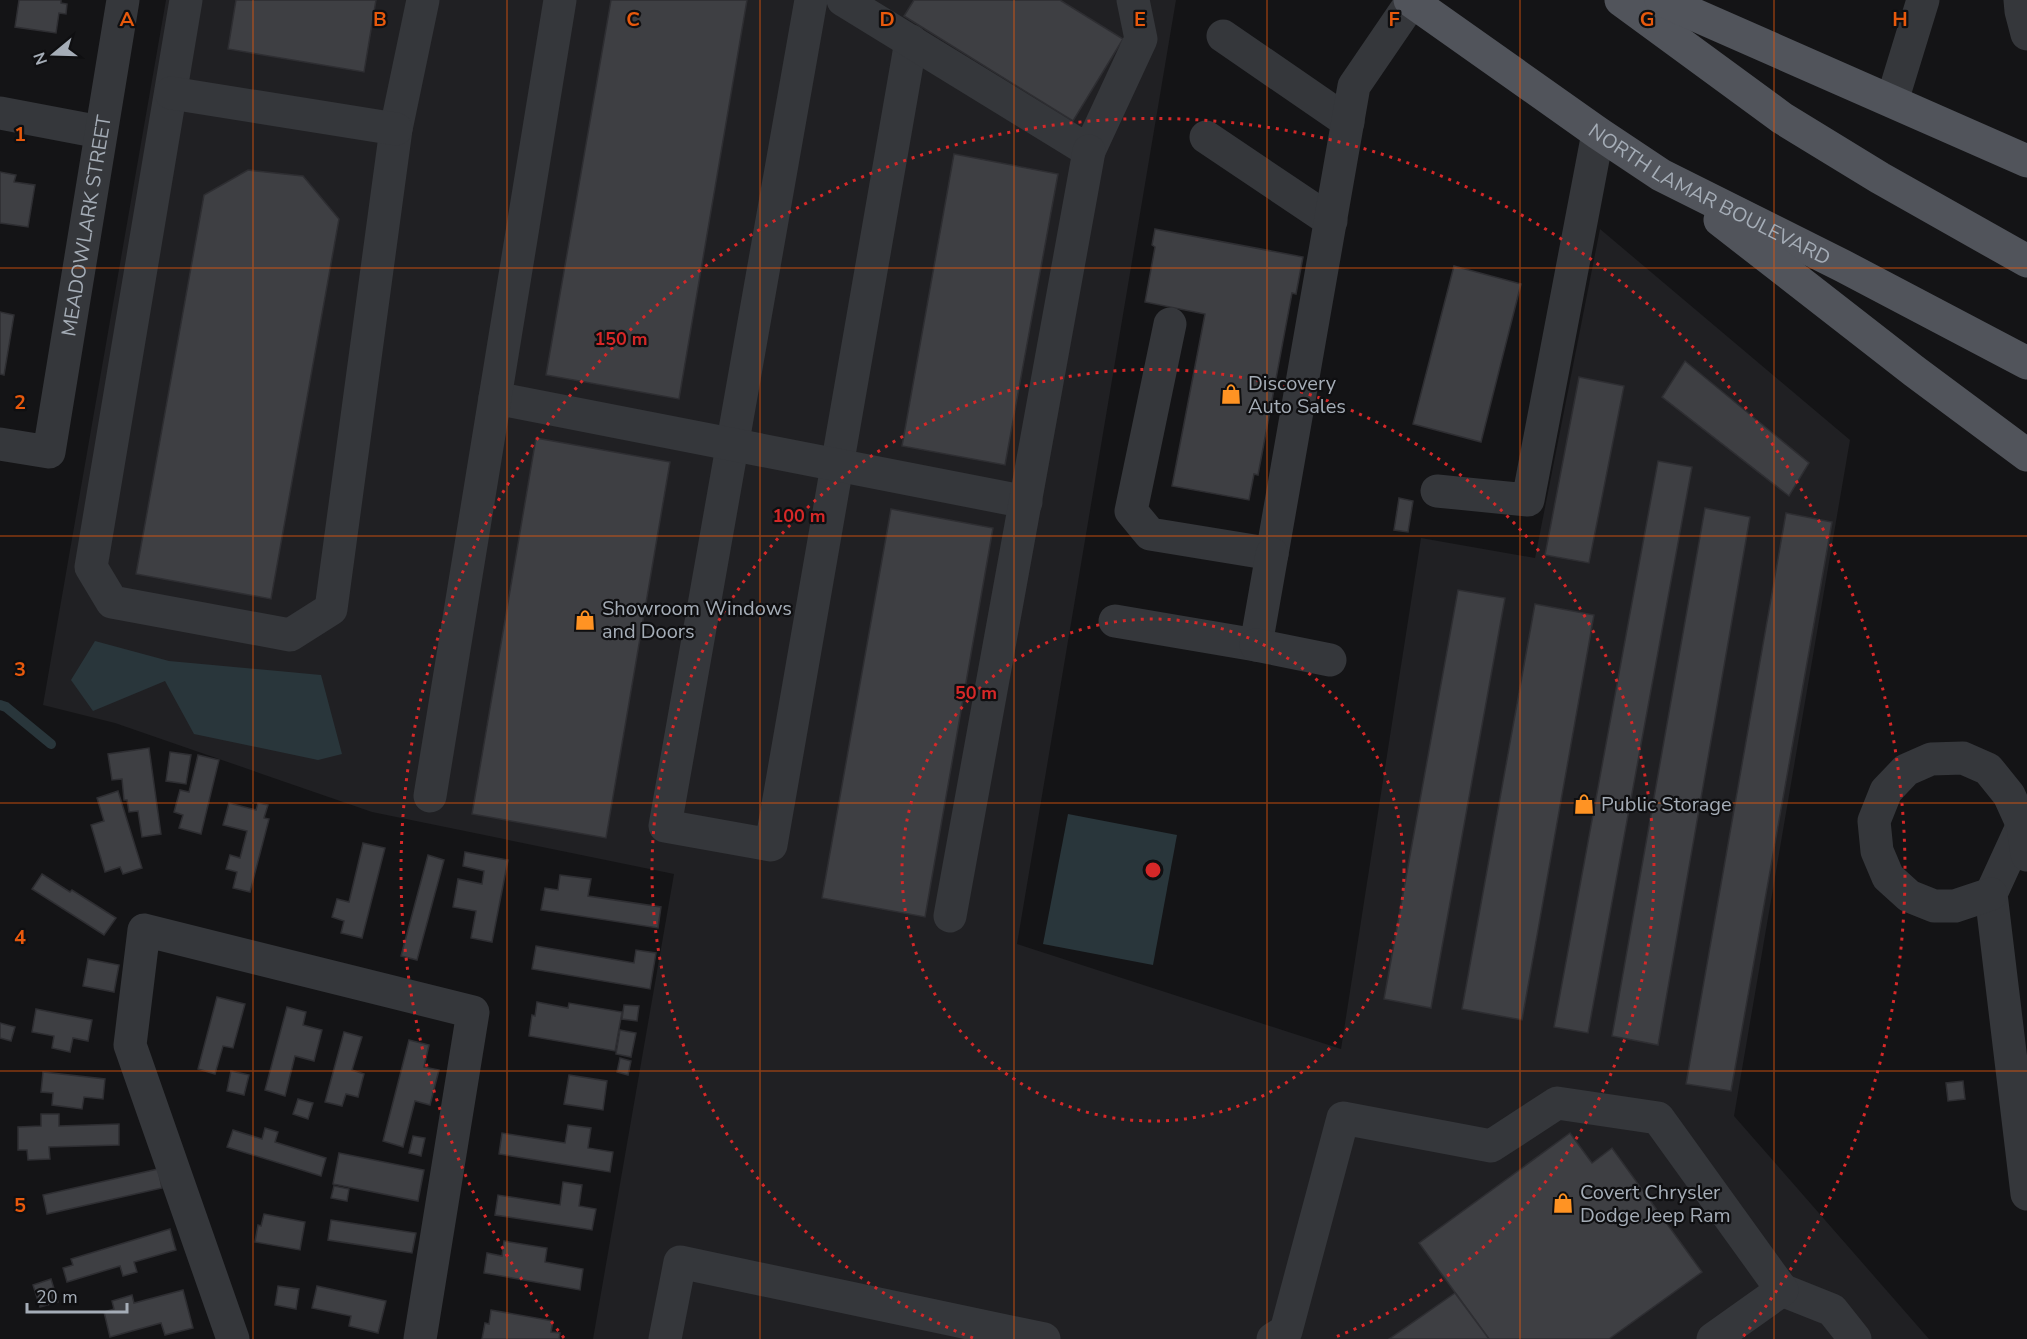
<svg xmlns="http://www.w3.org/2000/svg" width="2027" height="1339" font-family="'Nunito Sans',sans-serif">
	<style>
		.built { fill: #202023 }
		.water { fill: #29363b }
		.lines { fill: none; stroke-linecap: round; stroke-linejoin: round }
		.stream { stroke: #29363b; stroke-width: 10 }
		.building { fill: #3e3f43; stroke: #2e2e32; stroke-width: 1.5 }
		.minor { stroke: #35373b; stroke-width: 33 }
		.major { stroke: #51545b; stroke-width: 33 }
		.grid { fill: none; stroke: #e8590c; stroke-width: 1.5; stroke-opacity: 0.55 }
		.ring { fill: none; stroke: #d62828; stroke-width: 3; stroke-dasharray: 3 6 }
		.labels { text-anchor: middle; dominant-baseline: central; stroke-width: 4.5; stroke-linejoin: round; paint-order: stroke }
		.street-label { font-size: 20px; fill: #a5adb7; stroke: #0f0f11 }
		.poi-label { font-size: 20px; fill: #a5adb7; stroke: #0f0f11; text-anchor: start }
		.grid-label { font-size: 20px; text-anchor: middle; font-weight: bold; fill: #e8590c; stroke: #0f0f11; stroke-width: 4.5; stroke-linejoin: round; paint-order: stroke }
		.centre { fill: #d62828; stroke: #0f0f11; stroke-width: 3 }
		.ring-label { font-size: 18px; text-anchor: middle; font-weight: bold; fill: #d62828; stroke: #0f0f11; stroke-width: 4.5; stroke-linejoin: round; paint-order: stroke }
	</style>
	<rect width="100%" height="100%" fill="#141416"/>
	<path class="built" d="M166 0H1176L1017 944 1341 1049 1421 538 1535 558 1600 229 1850 440 1734 1116 1929 1339H593L674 874 372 812 115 723 43 705Z"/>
	<g class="water">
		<path d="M95 641 169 661 321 675 342 754 318 760 194 734 165 681 93 711 71 680Z"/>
		<path d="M1068 814 1177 835 1153 965 1043 944Z"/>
	</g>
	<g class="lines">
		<path class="stream" d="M0 705 6 707 51 744"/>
	</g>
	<g class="building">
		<path d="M19 0H61V3L67 4 66 14 59 13 56 33 15 27Z"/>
		<path d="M236 0H376L364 72 228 49Z"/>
		<path d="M611 0H747L679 399 546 375Z"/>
		<path d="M914 0H1060L1123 39 1073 121 904 16Z"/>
		<path d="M954 154 1058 174 1005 465 902 446Z"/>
		<path d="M248 170 303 176 339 219 271 599 136 574 204 195Z"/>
		<path d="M0 172 16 175 14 182 35 185 28 227 0 223Z"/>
		<path d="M1155 229 1303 257 1296 294 1292 293 1258 475 1254 474 1249 500 1172 486 1205 314 1145 302 1155 247 1152 245Z"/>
		<path d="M1454 266 1521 284 1481 442 1413 424Z"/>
		<path d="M0 312 14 315 4 375 0 374Z"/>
		<path d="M1685 361 1809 463 1789 496 1662 397Z"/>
		<path d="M1579 377 1624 386 1589 563 1545 555Z"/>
		<path d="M536 438 670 462 606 838 472 814Z"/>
		<path d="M1658 461 1692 467 1588 1033 1554 1027Z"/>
		<path d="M1399 498 1413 501 1408 532 1394 530Z"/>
		<path d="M1705 508 1750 517 1658 1045 1612 1036Z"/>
		<path d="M891 509 993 528 925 917 822 898Z"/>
		<path d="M1786 513 1832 522 1731 1091 1686 1084Z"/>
		<path d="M1458 590 1505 598 1431 1008 1384 999Z"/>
		<path d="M1535 604 1594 615 1522 1020 1462 1009Z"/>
		<path d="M149 748 161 834 142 837 138 811 129 812 127 800H124L122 779 112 780 108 754Z"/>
		<path d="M170 752 191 755 186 784 166 781Z"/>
		<path d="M198 755 219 760 201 834 179 828 183 815 174 812 180 790 189 792Z"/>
		<path d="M118 791 142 868 123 874 120 867 105 872 91 825 104 821 97 798Z"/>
		<path d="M229 803 256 810 258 803 268 805 264 818 269 819 250 892 233 888 237 872 226 869 230 855 240 858 247 831 223 825Z"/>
		<path d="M363 843 385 848 362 938 341 933 344 921 332 917 337 899 349 902Z"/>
		<path d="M465 852 508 860 492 942 471 938 476 911 453 907 458 879 482 884 484 871 463 866Z"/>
		<path d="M428 855 444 860 417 960 401 956Z"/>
		<path d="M42 874 70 892 72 890 116 918 104 935 32 889Z"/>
		<path d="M560 875 591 879 588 896 661 907 658 928 541 910 545 888 558 890Z"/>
		<path d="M536 946 634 963 636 950 656 953 650 989 532 969Z"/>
		<path d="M88 959 119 965 114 992 83 986Z"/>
		<path d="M217 997 245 1004 233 1048 223 1046 215 1074 198 1069Z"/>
		<path d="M537 1002 568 1008 569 1003 622 1012 615 1051 529 1036 532 1015 535 1016Z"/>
		<path d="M624 1005 639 1006 637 1021 622 1019Z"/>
		<path d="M287 1007 306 1012 303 1025 322 1030 314 1061 295 1056 285 1096 265 1090Z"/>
		<path d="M36 1009 92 1020 88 1041 73 1038 70 1052 52 1048 54 1036 32 1032Z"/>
		<path d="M0 1023 15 1027 11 1041 0 1038Z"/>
		<path d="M620 1030 636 1033 631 1057 616 1054Z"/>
		<path d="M344 1032 362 1037 352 1070 364 1074 358 1097 346 1094 342 1106 325 1102Z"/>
		<path d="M409 1040 429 1045 424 1067 439 1070 430 1105 415 1101 403 1147 383 1141Z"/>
		<path d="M620 1058 631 1061 628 1075 617 1072Z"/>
		<path d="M231 1071 249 1075 244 1095 227 1091Z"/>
		<path d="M43 1072 105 1079 103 1099 84 1097 82 1109 52 1105 53 1093 41 1092Z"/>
		<path d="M569 1075 607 1081 603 1110 564 1104Z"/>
		<path d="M1963 1081 1965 1099 1948 1101 1946 1083Z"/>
		<path d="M298 1099 313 1103 308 1119 293 1114Z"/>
		<path d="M41 1114H59V1126L119 1124V1145L49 1147 50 1159 28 1160 27 1150H18V1127L41 1126Z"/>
		<path d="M568 1125 591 1128 588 1148 613 1152 610 1172 499 1154 502 1133 565 1143Z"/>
		<path d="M265 1128 278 1132 275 1142 326 1158 321 1176 227 1147 233 1130 262 1139Z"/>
		<path d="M1570 1133 1592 1163 1612 1148 1702 1272 1609 1339H1489L1419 1243Z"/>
		<path d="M413 1136 425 1138 421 1156 409 1153Z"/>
		<path d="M339 1153 424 1170 418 1201 333 1184Z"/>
		<path d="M158 1169 162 1188 47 1214 43 1195Z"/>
		<path d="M563 1182 582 1185 579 1206 596 1209 592 1230 495 1215 498 1195 560 1205Z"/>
		<path d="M334 1186 349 1189 347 1201 331 1198Z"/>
		<path d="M264 1214 305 1222 300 1250 255 1242 258 1225 261 1226Z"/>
		<path d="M331 1220 416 1233 412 1253 328 1240Z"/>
		<path d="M170 1229 176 1250 134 1262 137 1272 123 1276 120 1266 67 1282 63 1268 73 1265 71 1259Z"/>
		<path d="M504 1241 547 1248 545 1262 583 1269 580 1290 484 1273 487 1253 502 1256Z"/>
		<path d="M51 1279 58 1302 40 1307 33 1285Z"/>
		<path d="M278 1286 299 1289 296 1309 275 1305Z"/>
		<path d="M317 1286 386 1301 378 1333 349 1326 351 1316 312 1308Z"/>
		<path d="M183 1290 193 1328 165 1335 161 1323 110 1337 104 1312 114 1309 112 1301 132 1295 134 1303Z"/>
		<path d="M1455 1293 1489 1339H1389Z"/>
		<path d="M491 1310 553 1321 551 1332 560 1333 559 1339H482L485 1323 489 1324Z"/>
	</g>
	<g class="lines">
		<g class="minor">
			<path d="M186 0 91 567 112 602 290 635 331 609 396 129 423 0"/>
			<path d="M811 0 665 826 771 845 911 41"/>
			<path d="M843 0 1089 151 1141 39 1133 0"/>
			<path d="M2020 0 2021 11 2027 34"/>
			<path d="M1223 36 1348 122"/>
			<path d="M171 93 396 129"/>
			<path d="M1892 101 1923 0"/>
			<path d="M0 113 100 132"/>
			<path d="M1206 137 1331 221"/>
			<path d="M1170 324 1131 511 1150 534 1272 554 1354 86 1412 1"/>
			<path d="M495 398 1026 502"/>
			<path id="s1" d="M0 444 49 452 123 0"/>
			<path d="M1437 491 1528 500 1598 133"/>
			<path d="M1115 621 1256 645 1272 554"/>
			<path d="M1256 645 1330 660"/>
			<path d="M430 796 560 0"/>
			<path d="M2024 822 1991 894 2027 1194"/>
			<path d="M1991 894 1955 906H1934L1909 896 1888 877 1877 851 1874 821 1886 791 1906 770 1931 759 1963 758 1988 769 2009 795 2023 826 2027 855"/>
			<path d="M950 916 1089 151"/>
			<path d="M1782 1290 1832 1310 1855 1339"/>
			<path d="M233 1339 130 1045 144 930 473 1012 420 1339"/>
			<path d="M665 1339 680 1262 1044 1339"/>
			<path d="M1273 1339 1286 1331 1343 1118 1491 1146 1557 1103 1658 1118 1782 1290 1713 1339"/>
		</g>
		<g class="major">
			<path id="s2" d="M1410 0 1598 133 1661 175 1843 266 2027 363"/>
			<path d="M1621 0 1782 118 1880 178 2027 261"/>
			<path d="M1661 0 2027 161"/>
			<path d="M1720 220 1914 371 2027 455"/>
		</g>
	</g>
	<path class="grid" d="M253 0V1339M507 0V1339M760 0V1339M1014 0V1339M1267 0V1339M1520 0V1339M1774 0V1339M0 268H2027M0 536H2027M0 803H2027M0 1071H2027"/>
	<g class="ring">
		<circle cx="1153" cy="870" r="251"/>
		<path d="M973 1338A501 501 0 1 1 1333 1338"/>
		<path d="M564 1338A752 752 0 1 1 1742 1338"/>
	</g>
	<defs>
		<g id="shop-bare" transform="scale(1.62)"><path d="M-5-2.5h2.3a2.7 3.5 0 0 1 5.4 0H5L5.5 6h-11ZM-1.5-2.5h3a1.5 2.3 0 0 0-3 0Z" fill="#ff9323" stroke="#0f0f11" stroke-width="2.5" paint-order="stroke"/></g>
	</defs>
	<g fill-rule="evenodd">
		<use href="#shop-bare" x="1231" y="394"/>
		<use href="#shop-bare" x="585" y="620"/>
		<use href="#shop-bare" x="1584" y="804"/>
		<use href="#shop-bare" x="1563" y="1203"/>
	</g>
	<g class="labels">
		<g class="street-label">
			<text stroke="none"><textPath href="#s2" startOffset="358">NORTH LAMAR BOULEVARD</textPath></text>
			<text stroke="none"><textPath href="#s1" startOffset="279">MEADOWLARK STREET</textPath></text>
		</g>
		<g class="poi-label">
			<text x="1248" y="383">Discovery<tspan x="1248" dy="23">Auto Sales</tspan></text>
			<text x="602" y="608">Showroom Windows<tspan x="602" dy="23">and Doors</tspan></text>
			<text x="1601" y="804">Public Storage</text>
			<text x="1580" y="1192">Covert Chrysler<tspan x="1580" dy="23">Dodge Jeep Ram</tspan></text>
		</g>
	</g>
	<g class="grid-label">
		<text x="127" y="26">A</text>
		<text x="380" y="26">B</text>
		<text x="633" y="26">C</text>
		<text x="887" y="26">D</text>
		<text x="1140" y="26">E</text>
		<text x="1394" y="26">F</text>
		<text x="1647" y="26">G</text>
		<text x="1900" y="26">H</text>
		<text x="20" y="141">1</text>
		<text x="20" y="409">2</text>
		<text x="20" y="676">3</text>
		<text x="20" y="944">4</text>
		<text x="20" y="1212">5</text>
	</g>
	<circle cx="1153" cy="870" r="9" class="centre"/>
	<g class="ring-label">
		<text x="621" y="345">150 m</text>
		<text x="799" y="522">100 m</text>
		<text x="976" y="699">50 m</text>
	</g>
	<g transform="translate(54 54) rotate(251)" stroke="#0f0f11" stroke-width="4.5" paint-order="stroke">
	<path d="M0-4.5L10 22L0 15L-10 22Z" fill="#a5adb7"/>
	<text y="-9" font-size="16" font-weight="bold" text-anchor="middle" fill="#a5adb7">N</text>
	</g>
	<path d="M27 1303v9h100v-9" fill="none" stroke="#a5adb7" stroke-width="3"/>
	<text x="36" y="1303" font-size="18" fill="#a5adb7" stroke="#0f0f11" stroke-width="4.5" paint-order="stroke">20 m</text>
</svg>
